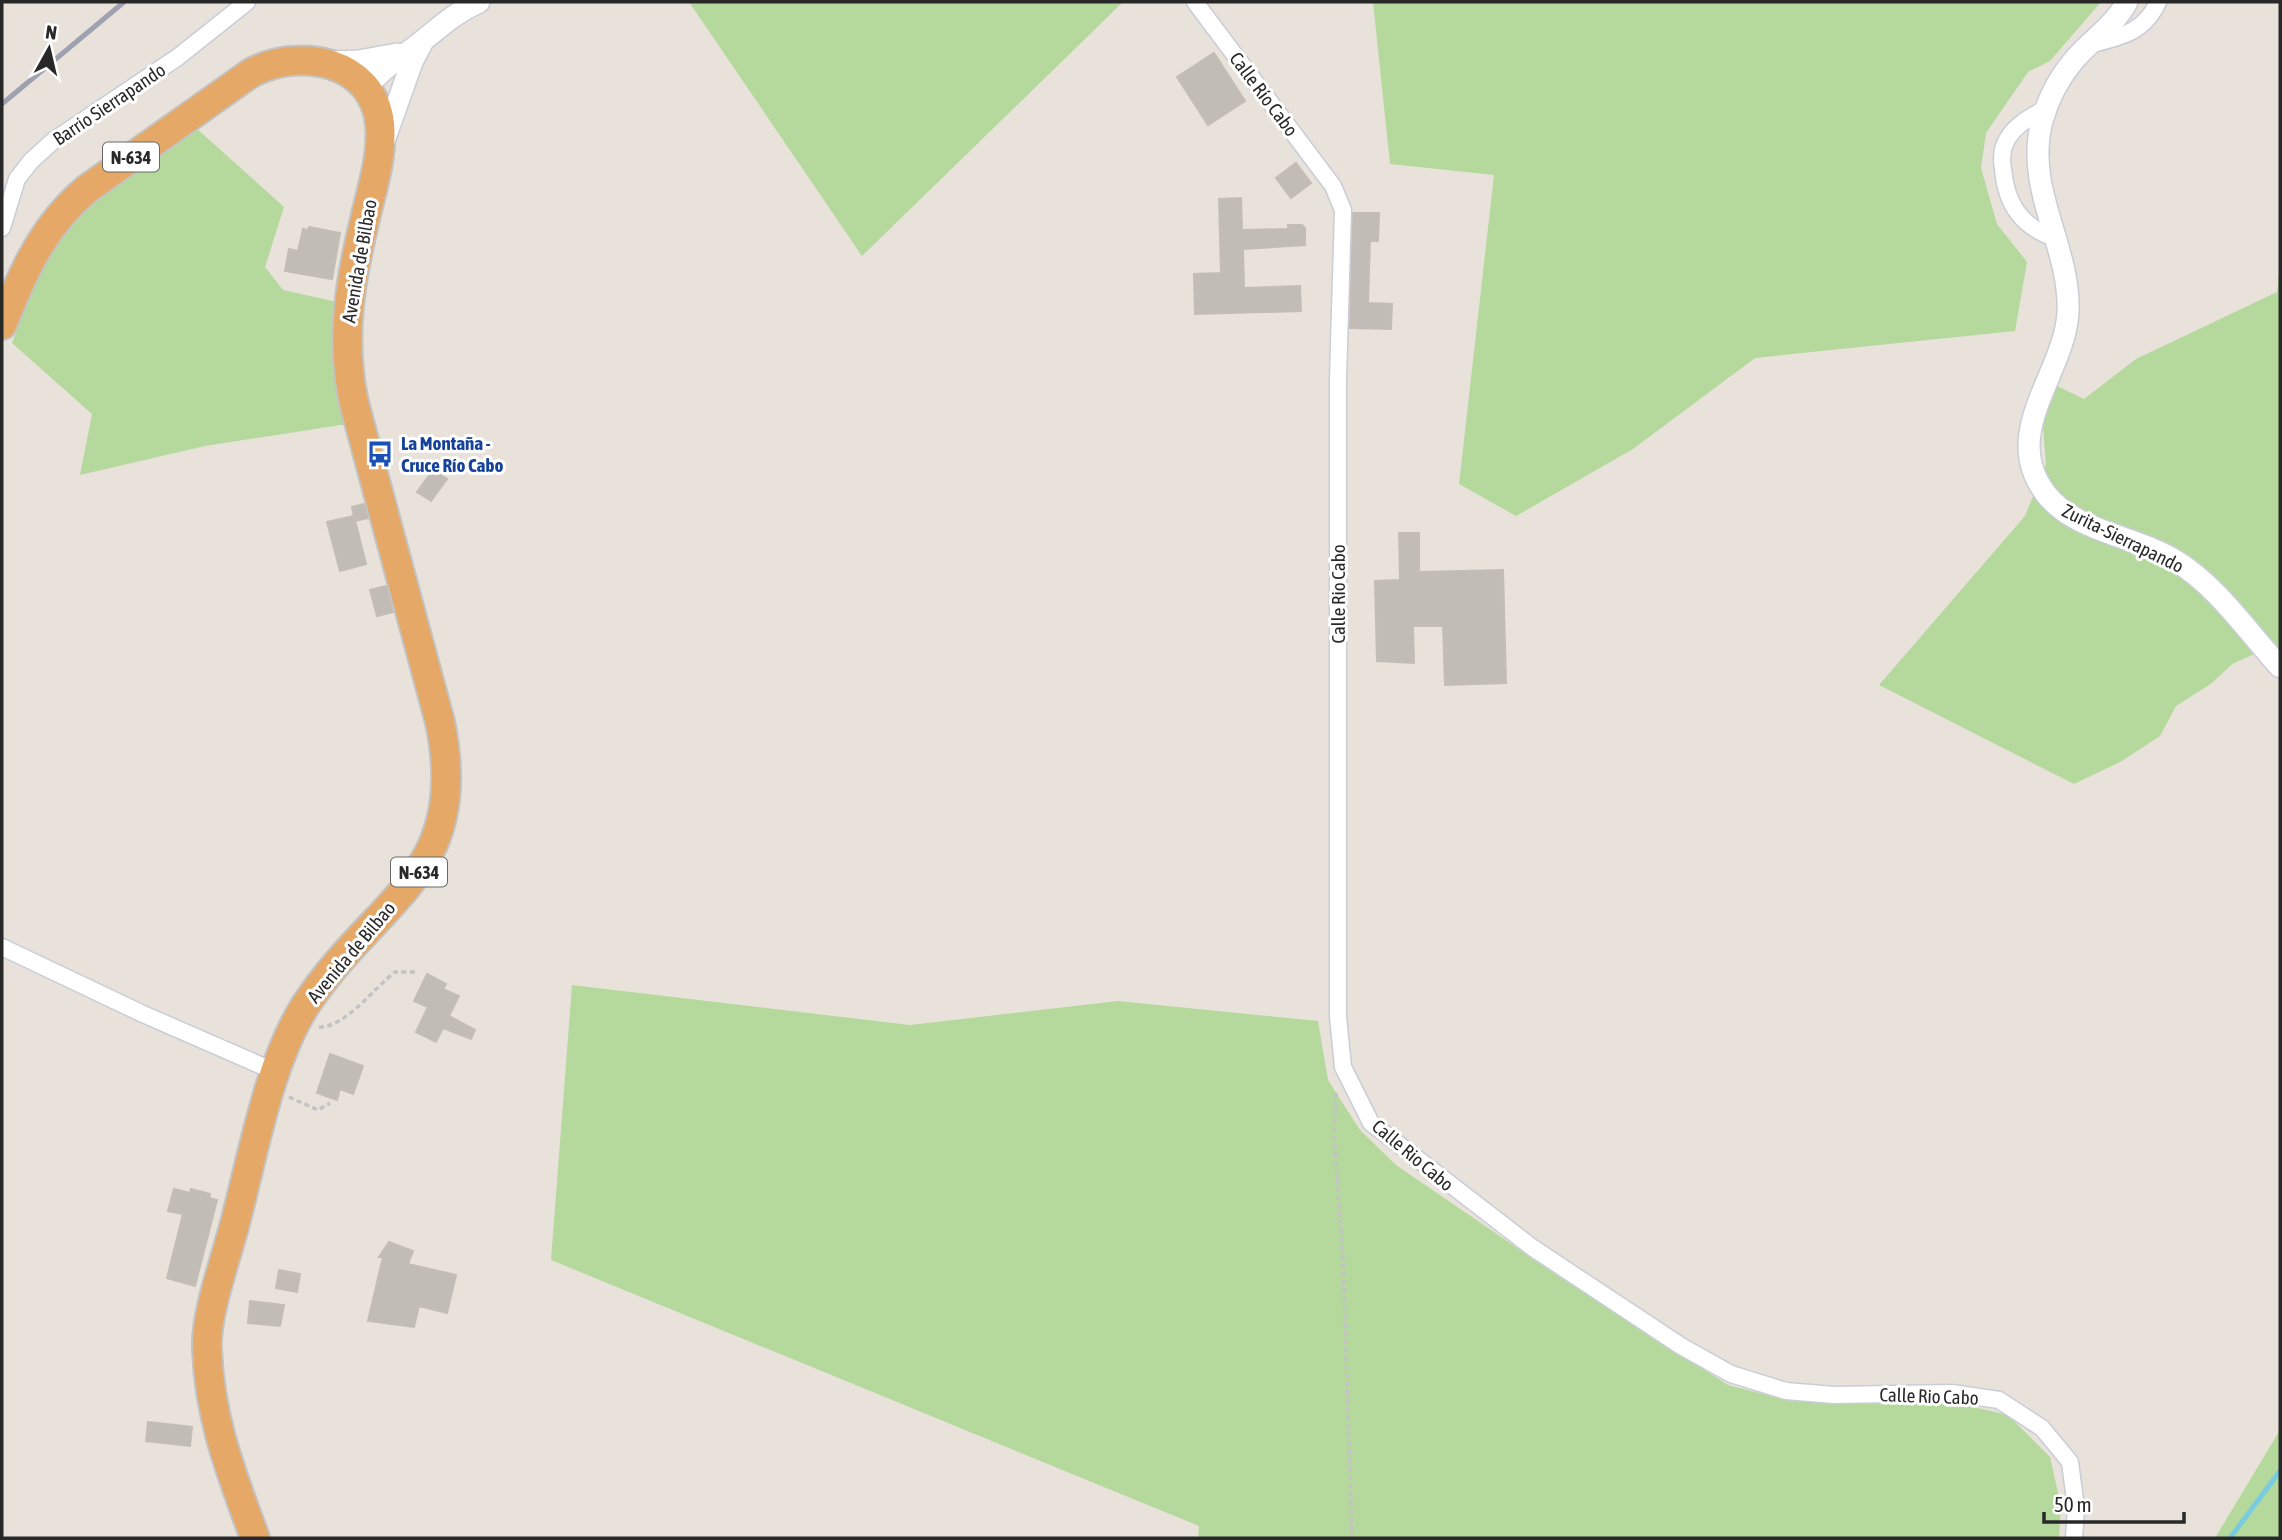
<svg xmlns="http://www.w3.org/2000/svg" width="2282" height="1540" font-family="'Asap Condensed',sans-serif">
	<style>
		.green { fill: #b5d99d }
		.lines { fill: none; stroke-linecap: round; stroke-linejoin: round }
		.stream { stroke: #79cbdf; stroke-width: 5 }
		.building { fill: #c1bdb6; stroke: #c3bdb5; stroke-width: 2 }
		.minor-casing { stroke: #c9cdd8; stroke-width: 19 }
		.tertiary-casing { stroke: #c9cdd8; stroke-width: 24 }
		.trunk-casing { stroke: #c3c3c3; stroke-width: 32 }
		.path { stroke: #c3c3c3; stroke-width: 3.5; stroke-dasharray: 5 3.5; stroke-linecap: butt }
		.minor { stroke: #fff; stroke-width: 16 }
		.tertiary { stroke: #fff; stroke-width: 21 }
		.trunk { stroke: #e5a866; stroke-width: 28 }
		.rail { stroke: #9ea2b0; stroke-width: 5 }
		.labels { text-anchor: middle; dominant-baseline: central; stroke-width: 6; stroke-linejoin: round; paint-order: stroke }
		.shield { fill: #fff; stroke: #686868; stroke-width: 2 }
		.shield-label { font-size: 18px; font-weight: bold; fill: #282828 }
		.street-label { font-size: 19px; fill: #282828; stroke: #fff }
		.transit-label { font-size: 19px; font-weight: bold; fill: #164399; stroke: #fff; text-anchor: start }
	</style>
	<rect width="100%" height="100%" fill="#e8e2db"/>
	<g class="green">
		<path d="M689 2H1123L862 256Z"/>
		<path d="M1373 2H2101L2050 61 2028 72 1986 133 1981 168 1997 224 2027 262 2015 331 1755 358 1633 449 1516 516 1459 484 1494 175 1390 164Z"/>
		<path d="M196 128 284 207 265 267 283 290 337 302 333 340 347 424 205 446 80 475 92 414 12 343C23 317 30 287 43 263 76 204 143 167 196 128Z"/>
		<path d="M2280 267V652L2274 645 2232 664 2212 683 2176 706 2160 736 2122 761 2074 784 1879 685 2025 516 2046 464 2042 415 2057 386 2084 399 2136 359 2277 292Z"/>
		<path d="M572 985 910 1025 1118 1001 1318 1021 1328 1080 1360 1130 1396 1165 1558 1276 1728 1385 1791 1401 1952 1402 2008 1415 2050 1457 2061 1506 2059 1538H1198L1199 1526 551 1260Z"/>
		<path d="M2280 1430V1538H2215Z"/>
	</g>
	<g class="lines">
		<path class="stream" d="M2230 1538 2280 1471"/>
	</g>
	<g class="building">
		<path d="M1214 53 1245 101 1208 125 1177 77Z"/>
		<path d="M1296 163 1311 183 1291 198 1276 178Z"/>
		<path d="M1241 198 1242 230 1288 229V225H1302L1305 228V245L1243 249 1244 288 1300 286 1301 311 1195 314 1194 274 1221 273 1219 199Z"/>
		<path d="M1353 213H1379L1378 241H1370L1368 303 1392 304 1391 329 1350 328Z"/>
		<path d="M309 227 340 233 332 279 285 271 289 249 298 251 303 229 309 230Z"/>
		<path d="M433 470 447 479 431 501 417 492Z"/>
		<path d="M364 504 368 518 355 521 352 507Z"/>
		<path d="M354 516 366 564 340 571 327 522Z"/>
		<path d="M1399 533H1419V572L1503 570 1506 683 1445 685 1443 626H1413L1414 663 1377 661 1375 581 1400 580Z"/>
		<path d="M386 586 393 612 377 616 370 590Z"/>
		<path d="M427 974 446 984 443 989 459 996 449 1016 475 1030 471 1039 443 1028 436 1042 416 1032 428 1007 414 1001Z"/>
		<path d="M330 1054 363 1066 353 1094 340 1089 337 1100 317 1093Z"/>
		<path d="M174 1189 190 1193 191 1189 210 1194 209 1198 217 1200 195 1286 167 1278 183 1214 168 1211Z"/>
		<path d="M389 1242 413 1251 408 1264 456 1275 447 1313 419 1306 414 1327 368 1321 383 1257H379Z"/>
		<path d="M279 1270 300 1274 297 1292 276 1288Z"/>
		<path d="M250 1301 284 1305 280 1326 248 1323Z"/>
		<path d="M148 1422 192 1427 190 1446 146 1441Z"/>
	</g>
	<g class="lines">
		<g class="minor-casing">
			<g id="minor">
				<path d="M1195 2 1333 186 1343 210 1338 379V1017L1343 1067 1371 1123 1533 1248 1681 1346 1731 1374 1786 1391 1834 1395 1952 1393 1999 1400 2042 1428 2070 1462 2076 1508 2074 1538"/>
				<path d="M2089 45C2120 37 2144 33 2158 2"/>
				<path d="M2046 108C2033 116 2016 124 2008 138 2002 147 2001 158 2003 169 2006 204 2021 226 2054 238"/>
				<path d="M2 228 17 179 31 161 53 141 178 57 247 2"/>
				<path d="M2 947 143 1014 276 1072"/>
			</g>
		</g>
		<g class="tertiary-casing">
			<g id="tertiary">
				<path d="M2127 2C2114 26 2091 40 2074 60 2059 78 2048 99 2042 121 2024 190 2071 246 2068 313 2064 375 1999 433 2046 494 2075 532 2137 536 2176 561 2217 586 2248 632 2280 667"/>
				<path d="M328 62 359 61 397 54"/>
				<path d="M366 89C383 66 399 60 420 43 440 27 456 12 479 2"/>
				<path d="M384 141 412 62 423 41"/>
			</g>
		</g>
		<g class="trunk-casing">
			<path id="trunk" d="M2 325C23 272 43 226 87 189L251 73C299 47 373 60 380 124 383 156 372 188 365 219 350 281 340 339 354 403L440 722C472 876 376 897 305 1006 268 1064 252 1160 234 1227 225 1261 205 1316 207 1350 210 1421 231 1472 255 1538"/>
		</g>
		<g class="path">
			<path d="M319 1027C345 1028 375 987 395 972H418"/>
			<path d="M1336 1093 1334 1133 1343 1258 1352 1538"/>
			<path d="M289 1097 318 1110 330 1103"/>
		</g>
		<use href="#minor" class="minor"/>
		<use href="#tertiary" class="tertiary"/>
		<use href="#trunk" class="trunk"/>
		<path class="rail" d="M2 104 124 2"/>
	</g>
	<defs>
		<g id="bus-bare" transform="scale(2.1)"><path d="M-5-6H5V4H4V6H2V4H-2V6H-4V4H-5ZM-3.5-4V0h7V-4ZM-3.5 1.2v1.5H-2V1.2ZM2 1.2v1.5H3.5V1.2Z" fill="#1a4fb4" stroke="#fff" stroke-width="2.5" paint-order="stroke"/></g>
	</defs>
	<g fill-rule="evenodd">
		<use href="#bus-bare" x="380" y="454"/>
	</g>
	<g class="labels">
		<g class="shield">
			<rect x="103" y="142.5" width="56" height="29" rx="5"/>
			<rect x="391" y="857.5" width="56" height="29" rx="5"/>
		</g>
		<g class="shield-label">
			<text x="131" y="157">N-634</text>
			<text x="419" y="872">N-634</text>
		</g>
		<g class="street-label">
			<text transform="translate(1264 94) rotate(53)">Calle Río Cabo</text>
			<text transform="translate(109 104) rotate(-34)">Barrio Sierrapando</text>
			<text transform="translate(359 261) rotate(-80)">Avenida de Bilbao</text>
			<text transform="translate(2123 538) rotate(26)">Zurita-Sierrapando</text>
			<text transform="translate(1338 594) rotate(-90)">Calle Rio Cabo</text>
			<text transform="translate(351 952) rotate(-50)">Avenida de Bilbao</text>
			<text transform="translate(1413 1155) rotate(40)">Calle Rio Cabo</text>
			<text transform="translate(1929 1396) rotate(2)">Calle Rio Cabo</text>
		</g>
		<g class="transit-label">
			<text x="401" y="443">La Montaña -<tspan x="401" dy="22">Cruce Río Cabo</tspan></text>
		</g>
	</g>
	<rect width="2282" height="1540" fill="none" stroke="#282828" stroke-width="7"/>
	<g transform="translate(49 49) rotate(8)" stroke="#ffffff" stroke-width="5" paint-order="stroke">
	<path d="M0-5L12 26L0 18L-12 26Z" fill="#282828"/>
	<text y="-10" font-size="19" font-weight="bold" text-anchor="middle" fill="#282828">N</text>
	</g>
	<path d="M2044 1512v10h140v-10" fill="none" stroke="#282828" stroke-width="3.5"/>
	<text x="2054" y="1512" font-size="21" fill="#282828" stroke="#ffffff" stroke-width="5" paint-order="stroke">50 m</text>
</svg>
